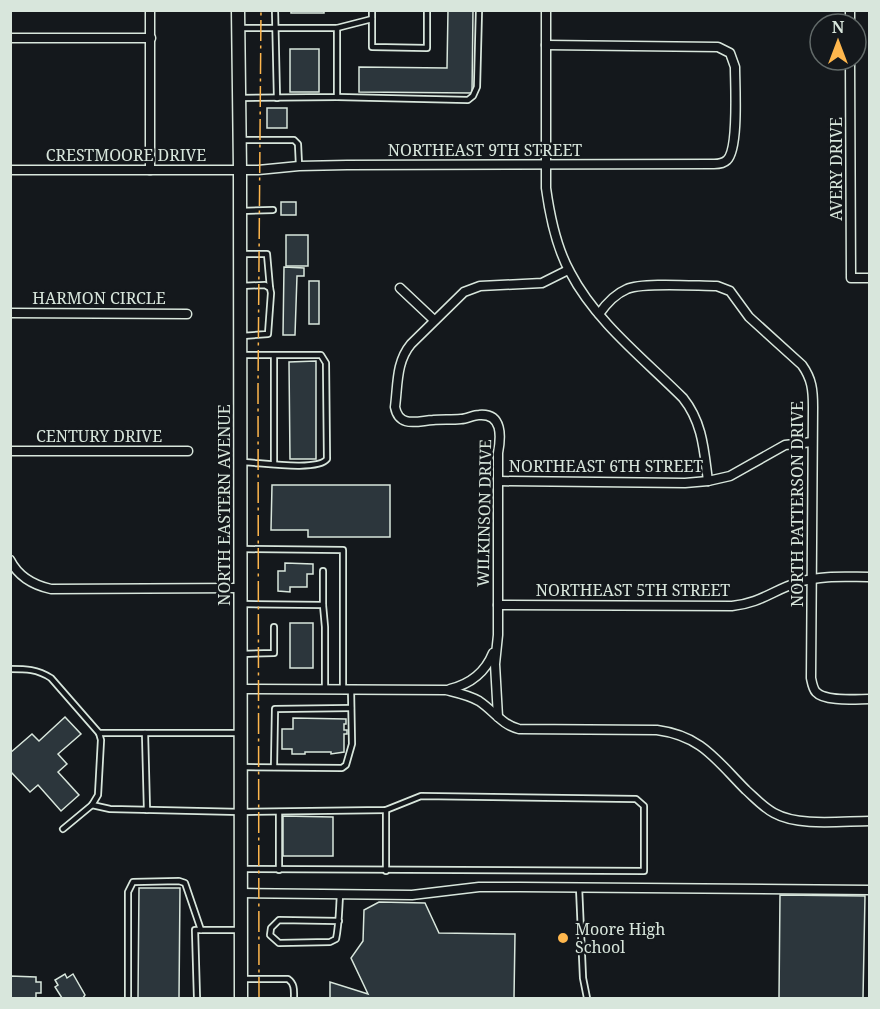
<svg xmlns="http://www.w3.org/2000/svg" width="880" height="1009" font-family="'Noto Serif',serif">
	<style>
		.building { fill: #2c363c; stroke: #d8e6dc; stroke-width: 1.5 }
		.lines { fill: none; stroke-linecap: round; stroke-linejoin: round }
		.service-casing { stroke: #d8e6dc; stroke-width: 8 }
		.minor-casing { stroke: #d8e6dc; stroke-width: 11 }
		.secondary-casing { stroke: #d8e6dc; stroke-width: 15 }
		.service { stroke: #14181c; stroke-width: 4.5 }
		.minor { stroke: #14181c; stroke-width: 8 }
		.secondary { stroke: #14181c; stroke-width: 12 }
		.power { stroke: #ffb74d; stroke-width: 1.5; stroke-dasharray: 21 4.5 3 4.5; stroke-linecap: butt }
		.poi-dot { fill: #ffb74d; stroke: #14181c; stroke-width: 2 }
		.labels { text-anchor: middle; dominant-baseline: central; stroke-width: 4.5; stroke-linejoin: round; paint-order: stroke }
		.street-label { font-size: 16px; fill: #d8e6dc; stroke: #14181c }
		.poi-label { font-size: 16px; fill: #d8e6dc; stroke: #14181c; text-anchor: start }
	</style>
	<rect width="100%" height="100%" fill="#14181c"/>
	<g class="building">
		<rect x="291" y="10" width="33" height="3"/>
		<path d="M448 10H473L472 93 359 92V67L447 68Z"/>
		<rect x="290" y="49" width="29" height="43"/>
		<rect x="267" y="108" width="20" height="20"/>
		<rect x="281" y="202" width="15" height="13"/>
		<rect x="286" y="235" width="22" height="31"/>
		<path d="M284 267 304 268V276H297L295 335H283Z"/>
		<rect x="309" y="281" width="10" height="43"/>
		<path d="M316 361V459H290L289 362Z"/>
		<path d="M272 485H390V537H308V530H271Z"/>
		<path d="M285 563 313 564V574H307V587H290V592L278 591V571H285Z"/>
		<rect x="290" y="623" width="23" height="45"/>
		<path d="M65 717 81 734 58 754 67 764 58 772 79 795 61 811 38 785 30 792 10 771V753L32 734 39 741Z"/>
		<path d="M293 718 346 719V724H344V730H347V734H344V752L331 754V752H305V754H292V749H282V729H293Z"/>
		<path d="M283 816 333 817V856H283Z"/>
		<path d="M139 888H180L179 998H138Z"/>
		<path d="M780 895 865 896 863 998H779Z"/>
		<path d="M379 902 425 903 439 933 515 934 514 998H330V982L368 994 351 958 363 941 364 910Z"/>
		<path d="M65 974 67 978 73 974 85 995 83 998H62L55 987 58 985 55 980Z"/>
		<path d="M10 976 36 977V982H41V993H36V998H11Z"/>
	</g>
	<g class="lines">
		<g class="service-casing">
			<g id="service">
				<path d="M275 10 277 98"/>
				<path d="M372 10V47L427 48V10"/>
				<path d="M239 28H337V97L239 98"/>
				<path d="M337 28 372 19"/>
				<path d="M337 97 468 100 473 96 477 87 479 10"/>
				<path d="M240 140H294L298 144 299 165"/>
				<path d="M240 211 273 210"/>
				<path d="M240 254H267L270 288"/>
				<path d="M240 286 265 285 270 288 271 293 268 334 242 336"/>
				<path d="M240 462C257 462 317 472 327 459L326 363 321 355H243"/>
				<path d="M274 464V356"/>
				<path d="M242 549 343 550V689"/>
				<path d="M243 604 323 605 325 627V689"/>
				<path d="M323 605V571"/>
				<path d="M241 654 274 653V627"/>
				<path d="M10 669C26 669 37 669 51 678L99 733 101 740 98 795 92 805 63 829"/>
				<path d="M99 733H240"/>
				<path d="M145 733 147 810"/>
				<path d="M241 767 342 768 346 765 352 744 351 689"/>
				<path d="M274 767 275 709 351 708"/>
				<path d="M92 805 110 809 241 812 386 810 421 796 636 799 644 806V871L241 869"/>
				<path d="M279 812V870"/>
				<path d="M386 871V810"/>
				<path d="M579 887 583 978 587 998"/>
				<path d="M339 921 279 920 271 928 270 935 279 943 330 942 336 939C339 925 339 909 340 895"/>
				<path d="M241 979H288C295 984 294 991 294 998"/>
				<path d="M128 998V892L133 882 179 881 185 883 201 930"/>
				<path d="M197 998 195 930H238"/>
			</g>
		</g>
		<g class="minor-casing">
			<g id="minor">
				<path d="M546 10V188C550 217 556 247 570 272 596 322 644 359 683 398 703 423 704 451 708 481"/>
				<path d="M850 10V24"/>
				<path d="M10 38H151"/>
				<path d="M850 60 851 278H870"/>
				<path d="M10 170H258L299 166 347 165 714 164C718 164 724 163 727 160 739 149 735 85 735 67L730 53 718 47 546 45"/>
				<path d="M150 170V10"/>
				<path d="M400 288 434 320"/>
				<path d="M10 313 187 314"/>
				<path d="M599 314C606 304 615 294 627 289 642 282 697 286 717 286L730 291 749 317 802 365C812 379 813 390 813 407L811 678C812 683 813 689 816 692 825 702 856 699 870 699"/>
				<path d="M10 451H188"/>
				<path d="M498 481 685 483 708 481 730 476 785 445 812 442"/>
				<path d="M10 560C18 576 33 585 51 589L240 588"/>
				<path d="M498 605 732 606C761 603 773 590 799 582 822 575 846 577 870 577"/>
				<path d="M241 689 446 690C458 693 469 695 479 701 494 711 502 725 519 729L657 730C702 736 716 760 746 790 755 798 763 807 774 813 799 827 842 821 870 821"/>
				<path d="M450 689C470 684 485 673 493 653"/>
				<path d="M498 717 495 664 498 635V453C501 437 503 413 479 415 473 415 467 419 461 419 451 420 442 419 433 420 417 421 399 428 395 407 398 384 396 362 411 344L464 292 480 286 542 283 568 270"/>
				<path d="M241 893 412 895 479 887H520L870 890"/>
			</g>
		</g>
		<g class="secondary-casing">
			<path id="secondary" d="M238 10 240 170 241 998"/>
		</g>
		<use href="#service" class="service"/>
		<use href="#minor" class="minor"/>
		<use href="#secondary" class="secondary"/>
		<path class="power" d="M259 998 258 388 261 10"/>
	</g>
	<circle class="poi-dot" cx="563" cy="938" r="6"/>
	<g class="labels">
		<g class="street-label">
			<text x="485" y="150">NORTHEAST 9TH STREET</text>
			<text x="126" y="155">CRESTMOORE DRIVE</text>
			<text transform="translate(836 169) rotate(-90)">AVERY DRIVE</text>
			<text x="99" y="298">HARMON CIRCLE</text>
			<text x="99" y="436">CENTURY DRIVE</text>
			<text x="606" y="466">NORTHEAST 6TH STREET</text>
			<text transform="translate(797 504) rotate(-90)">NORTH PATTERSON DRIVE</text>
			<text transform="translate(224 505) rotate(-90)">NORTH EASTERN AVENUE</text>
			<text transform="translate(484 513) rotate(-89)">WILKINSON DRIVE</text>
			<text x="633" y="590">NORTHEAST 5TH STREET</text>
		</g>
		<g class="poi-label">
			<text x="575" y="929">Moore High<tspan x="575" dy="18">School</tspan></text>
		</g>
	</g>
	<rect width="880" height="1009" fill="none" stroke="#d8e6dc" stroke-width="24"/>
	<g transform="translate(838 42)"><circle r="28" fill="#14181c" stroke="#626a69" stroke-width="1.5"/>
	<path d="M0-4.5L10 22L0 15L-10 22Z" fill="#ffb74d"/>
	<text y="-9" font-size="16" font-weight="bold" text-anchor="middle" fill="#d8e6dc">N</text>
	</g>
</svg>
